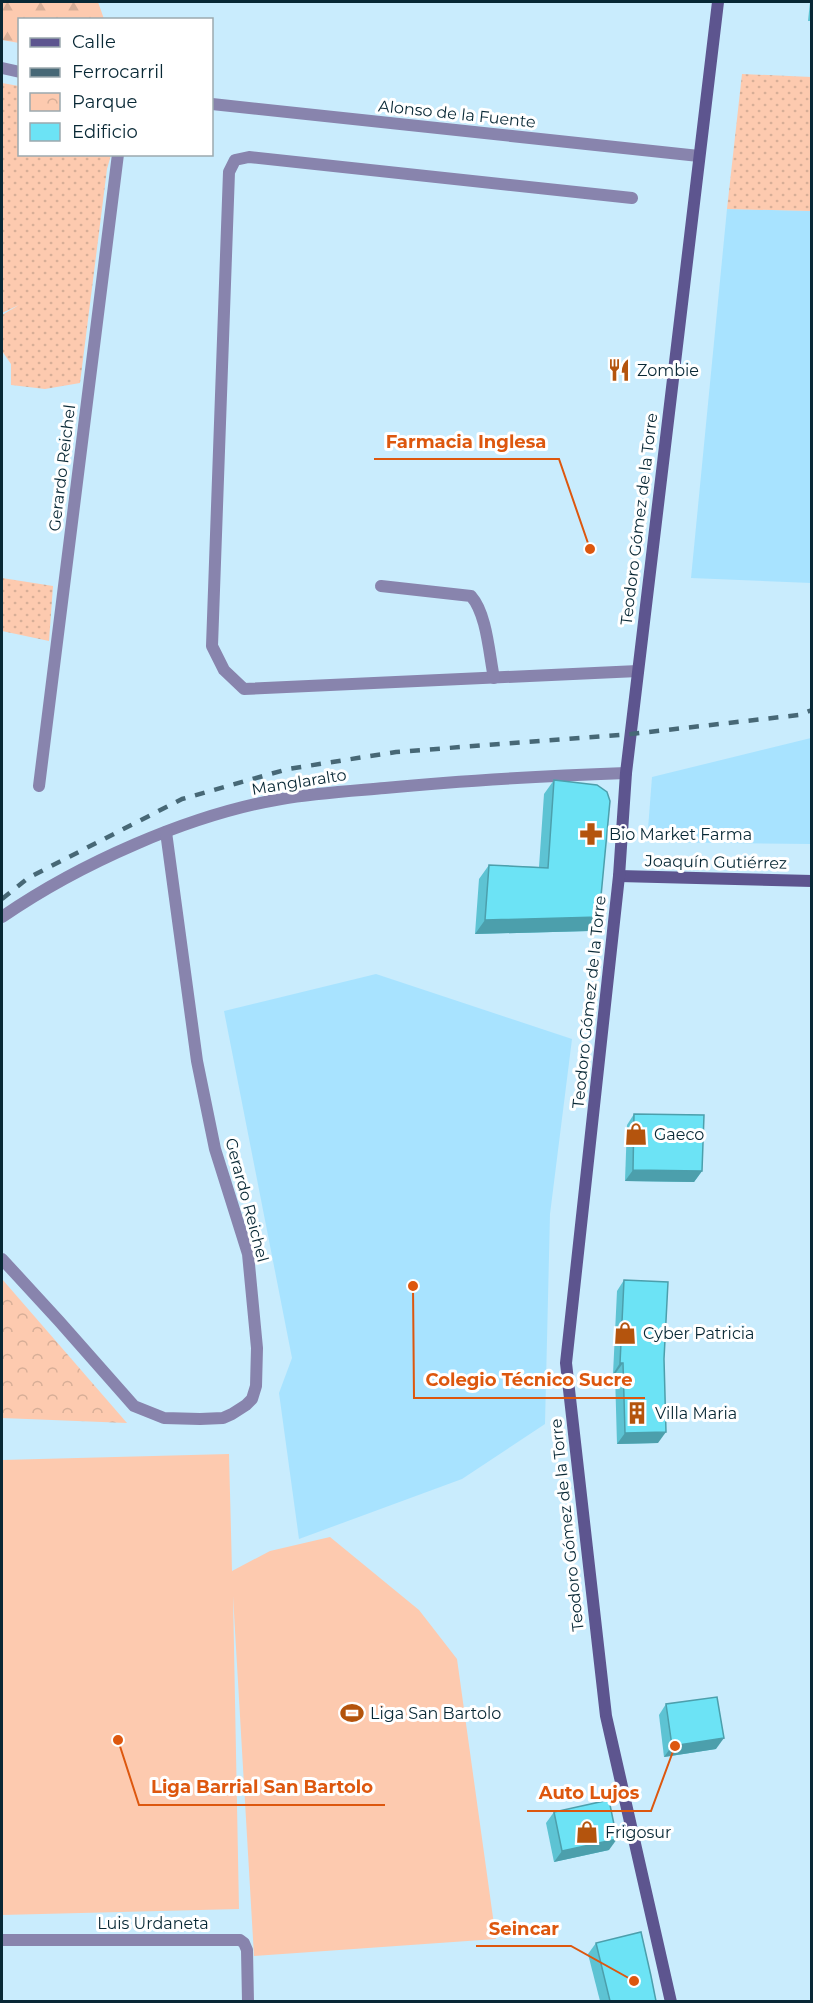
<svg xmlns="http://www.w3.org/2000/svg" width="813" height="2003" font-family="Montserrat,sans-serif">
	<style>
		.built { fill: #a8e3ff }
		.grass { fill: url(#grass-dots) }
		.forest { fill: url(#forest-firs) }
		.park { fill: url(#park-crowns) }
		.pitch { fill: #fdcaaf }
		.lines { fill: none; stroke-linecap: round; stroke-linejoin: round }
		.street { stroke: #8884ad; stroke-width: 12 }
		.secondary { stroke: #5d558f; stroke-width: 12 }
		.rail { stroke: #476876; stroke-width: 4.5; stroke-dasharray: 10 10; stroke-linecap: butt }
		.wall { fill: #5dc3d3 }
		.shaded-wall { fill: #4c9fac }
		.building { fill: #6ce3f5; stroke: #4c9fac; stroke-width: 1.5 }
		.labels { text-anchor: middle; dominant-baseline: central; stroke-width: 6; stroke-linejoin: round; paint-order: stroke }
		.street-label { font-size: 16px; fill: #082835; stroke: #fff }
		.poi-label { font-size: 16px; fill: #082835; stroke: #fff; text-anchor: start }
		.leader { fill: none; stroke: #dd570e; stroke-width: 2 }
		.callout-dot { fill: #dd570e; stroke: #fff; stroke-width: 2 }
		.callout-label { font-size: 18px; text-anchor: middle; font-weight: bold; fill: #dd570e; stroke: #fff; stroke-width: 6; stroke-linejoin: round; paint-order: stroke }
	</style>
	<defs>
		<pattern id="grass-dots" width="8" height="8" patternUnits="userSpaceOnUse" patternTransform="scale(1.5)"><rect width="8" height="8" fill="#fdcaaf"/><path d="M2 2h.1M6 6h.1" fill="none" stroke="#d7ae97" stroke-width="1.8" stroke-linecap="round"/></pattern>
		<pattern id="forest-firs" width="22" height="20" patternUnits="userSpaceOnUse" patternTransform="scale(1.5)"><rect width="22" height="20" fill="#fdcaaf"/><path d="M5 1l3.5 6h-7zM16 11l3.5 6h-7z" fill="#d7ae97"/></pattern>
		<pattern id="park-crowns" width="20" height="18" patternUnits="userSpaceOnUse" patternTransform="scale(1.5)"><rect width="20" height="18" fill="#fdcaaf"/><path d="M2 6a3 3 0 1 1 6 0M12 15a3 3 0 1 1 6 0" fill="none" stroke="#d7ae97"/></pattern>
	</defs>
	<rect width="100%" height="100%" fill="#c9ecfd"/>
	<g class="built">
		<path d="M727 209 811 211V583L691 578Z"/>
		<path d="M811 738V844L647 842 652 777Z"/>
		<path d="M376 974 572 1039 550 1214 545 1424 462 1479 299 1539 279 1393 292 1358 224 1011Z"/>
	</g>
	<g class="grass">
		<path d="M742 74 811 77V211L727 209Z"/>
		<path d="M2 83 19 86 20 154 111 155 107 169 80 383 45 389 11 385V364L2 351V315L19 305 2 313Z"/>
		<path d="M2 578 53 586 49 641 2 631Z"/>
	</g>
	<path class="forest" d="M2 2H98L104 19 20 20 19 43 2 40Z"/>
	<path class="park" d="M2 1279 127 1423 2 1418Z"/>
	<path class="pitch" d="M229 1454 232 1571 270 1551 330 1537 419 1610 457 1659 496 1939 254 1956 233 1596 239 1909 2 1915V1460Z"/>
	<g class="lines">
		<g class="street">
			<path d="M2 68 20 72"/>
			<path d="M212 104 699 156"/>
			<path d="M632 198 249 157 235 160 229 172 212 646 224 670 244 689 638 671"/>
			<path d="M381 586 471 596C487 614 489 654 494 678"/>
			<path d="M39 786 118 154"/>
			<path d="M2 917C79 864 188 815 281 799 315 793 350 791 385 788 465 780 546 776 626 773"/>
			<path d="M2 1259 59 1321 134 1406 164 1418 200 1419 223 1418 232 1414 246 1405 252 1399 256 1386 257 1348 248 1254 215 1149 197 1061 166 832"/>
			<path d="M2 1940H240L244 1943 247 1950 248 2002"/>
		</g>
		<g class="secondary">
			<path d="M619 876 812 881"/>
			<path d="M671 2002 606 1716 566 1363 619 876 626 773 718 2"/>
		</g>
		<path class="rail" d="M2 899 28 878 182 799 288 769 396 752 631 734 799 715 812 710"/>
	</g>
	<g class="wall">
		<path d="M810 2H812V21H808Z"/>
		<path d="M554 780 589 931 475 934 479 879 489 865 539 867 544 794Z"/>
		<path d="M634 1114 702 1171 694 1182 625 1181 627 1125Z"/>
		<path d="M624 1280 658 1443 617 1444 615 1374H613L617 1291Z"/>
		<path d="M666 1704 716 1749 664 1757 659 1715Z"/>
		<path d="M554 1812 609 1850 554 1862 546 1823Z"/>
		<path d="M596 1943 656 2001H600L588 1954Z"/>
	</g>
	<g class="shaded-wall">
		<path d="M599 917 589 931 475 934 485 920Z"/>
		<path d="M633 1170 702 1171 694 1182 625 1181Z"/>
		<path d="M620 1363H623L615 1374H613Z"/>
		<path d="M666 1432 658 1443 617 1444 625 1433Z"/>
		<path d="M724 1738 716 1749 664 1757 672 1746Z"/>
		<path d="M617 1839 609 1850 554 1862 562 1851Z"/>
	</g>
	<g class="building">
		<path d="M554 780 597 785 607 792 610 801 599 917 485 920 489 865 548 868Z"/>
		<path d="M634 1114 704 1115 702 1171 633 1170Z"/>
		<path d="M624 1280 668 1282 664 1359 666 1432 625 1433 623 1363H620Z"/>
		<path d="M717 1697 724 1738 672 1746 666 1704Z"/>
		<path d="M609 1800 617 1839 562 1851 554 1812Z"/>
		<path d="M641 1932 651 1976 656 2001H610L596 1943Z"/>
	</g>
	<defs>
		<g id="restaurant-bare" transform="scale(1.8)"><path d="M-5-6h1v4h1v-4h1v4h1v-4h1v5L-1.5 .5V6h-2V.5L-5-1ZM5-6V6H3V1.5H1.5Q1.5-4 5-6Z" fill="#b4540d" stroke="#fff" stroke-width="2.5" paint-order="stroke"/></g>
		<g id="pharmacy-bare" transform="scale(1.8)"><path d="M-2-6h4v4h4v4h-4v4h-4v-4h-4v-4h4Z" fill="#b4540d" stroke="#fff" stroke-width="2.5" paint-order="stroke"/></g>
		<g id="shop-bare" transform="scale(1.8)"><path d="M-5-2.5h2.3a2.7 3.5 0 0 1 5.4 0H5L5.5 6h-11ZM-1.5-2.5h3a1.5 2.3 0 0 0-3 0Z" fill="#b4540d" stroke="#fff" stroke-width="2.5" paint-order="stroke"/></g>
		<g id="building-bare" transform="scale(1.8)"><path d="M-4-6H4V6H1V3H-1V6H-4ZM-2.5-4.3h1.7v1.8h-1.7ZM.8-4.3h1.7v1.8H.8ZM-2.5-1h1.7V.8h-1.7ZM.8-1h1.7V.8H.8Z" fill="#b4540d" stroke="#fff" stroke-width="2.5" paint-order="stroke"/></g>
		<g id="stadium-bare" transform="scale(1.8)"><path d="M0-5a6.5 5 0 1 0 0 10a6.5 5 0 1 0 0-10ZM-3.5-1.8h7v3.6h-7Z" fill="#b4540d" stroke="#fff" stroke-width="2.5" paint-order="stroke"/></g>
	</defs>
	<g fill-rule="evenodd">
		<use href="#restaurant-bare" x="619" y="370"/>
		<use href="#pharmacy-bare" x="591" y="834"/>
		<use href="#shop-bare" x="636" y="1134"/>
		<use href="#shop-bare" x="625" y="1333"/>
		<use href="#building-bare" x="637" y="1413"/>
		<use href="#stadium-bare" x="352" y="1713"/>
		<use href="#shop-bare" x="587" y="1832"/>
	</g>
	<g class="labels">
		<g class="street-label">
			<text transform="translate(457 114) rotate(6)">Alonso de la Fuente</text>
			<text transform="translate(62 468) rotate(-83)">Gerardo Reichel</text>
			<text transform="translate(639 519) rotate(-83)">Teodoro Gómez de la Torre</text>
			<text transform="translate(299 782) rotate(-9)">Manglaralto</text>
			<text transform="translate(716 862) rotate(1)">Joaquín Gutiérrez</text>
			<text transform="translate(589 1002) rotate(-84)">Teodoro Gómez de la Torre</text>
			<text transform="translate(247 1200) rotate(75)">Gerardo Reichel</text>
			<text transform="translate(567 1525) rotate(-96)">Teodoro Gómez de la Torre</text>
			<text x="153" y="1923">Luis Urdaneta</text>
		</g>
		<g class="poi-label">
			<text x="637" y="370">Zombie</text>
			<text x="609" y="834">Bio Market Farma</text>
			<text x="654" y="1134">Gaeco</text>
			<text x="643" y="1333">Cyber Patricia</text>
			<text x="655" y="1413">Villa Maria</text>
			<text x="370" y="1713">Liga San Bartolo</text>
			<text x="605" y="1832">Frigosur</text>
		</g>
	</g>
	<path class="leader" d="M590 549L559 459H374M413 1286L414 1398H645M118 1740L139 1805H385M675 1746L651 1811H527M634 1981L571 1946H476"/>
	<g class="callout-dot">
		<circle cx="590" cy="549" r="6"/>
		<circle cx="413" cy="1286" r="6"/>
		<circle cx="118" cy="1740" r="6"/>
		<circle cx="675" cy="1746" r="6"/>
		<circle cx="634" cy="1981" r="6"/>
	</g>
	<g class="callout-label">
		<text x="466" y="448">Farmacia Inglesa</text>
		<text x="529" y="1386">Colegio Técnico Sucre</text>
		<text x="262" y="1793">Liga Barrial San Bartolo</text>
		<text x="589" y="1799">Auto Lujos</text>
		<text x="524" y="1935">Seincar</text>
	</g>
	<rect width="813" height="2003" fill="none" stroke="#082835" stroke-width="6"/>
	<rect x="18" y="18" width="195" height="138" fill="#ffffff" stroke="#9ca9ae" stroke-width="1.5"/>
	<rect x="30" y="38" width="30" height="9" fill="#5d558f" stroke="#9ca9ae" stroke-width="1.5"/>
	<text x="72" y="48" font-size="18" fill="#082835">Calle</text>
	<rect x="30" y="68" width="30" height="9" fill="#476876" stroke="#9ca9ae" stroke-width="1.5"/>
	<text x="72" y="78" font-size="18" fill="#082835">Ferrocarril</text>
	<rect x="30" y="93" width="30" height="18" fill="url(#park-crowns)" stroke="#9ca9ae" stroke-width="1.5"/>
	<text x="72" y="108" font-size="18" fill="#082835">Parque</text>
	<rect x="30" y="123" width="30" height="18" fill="#6ce3f5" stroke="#9ca9ae" stroke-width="1.5"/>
	<text x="72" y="138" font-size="18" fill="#082835">Edificio</text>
</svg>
